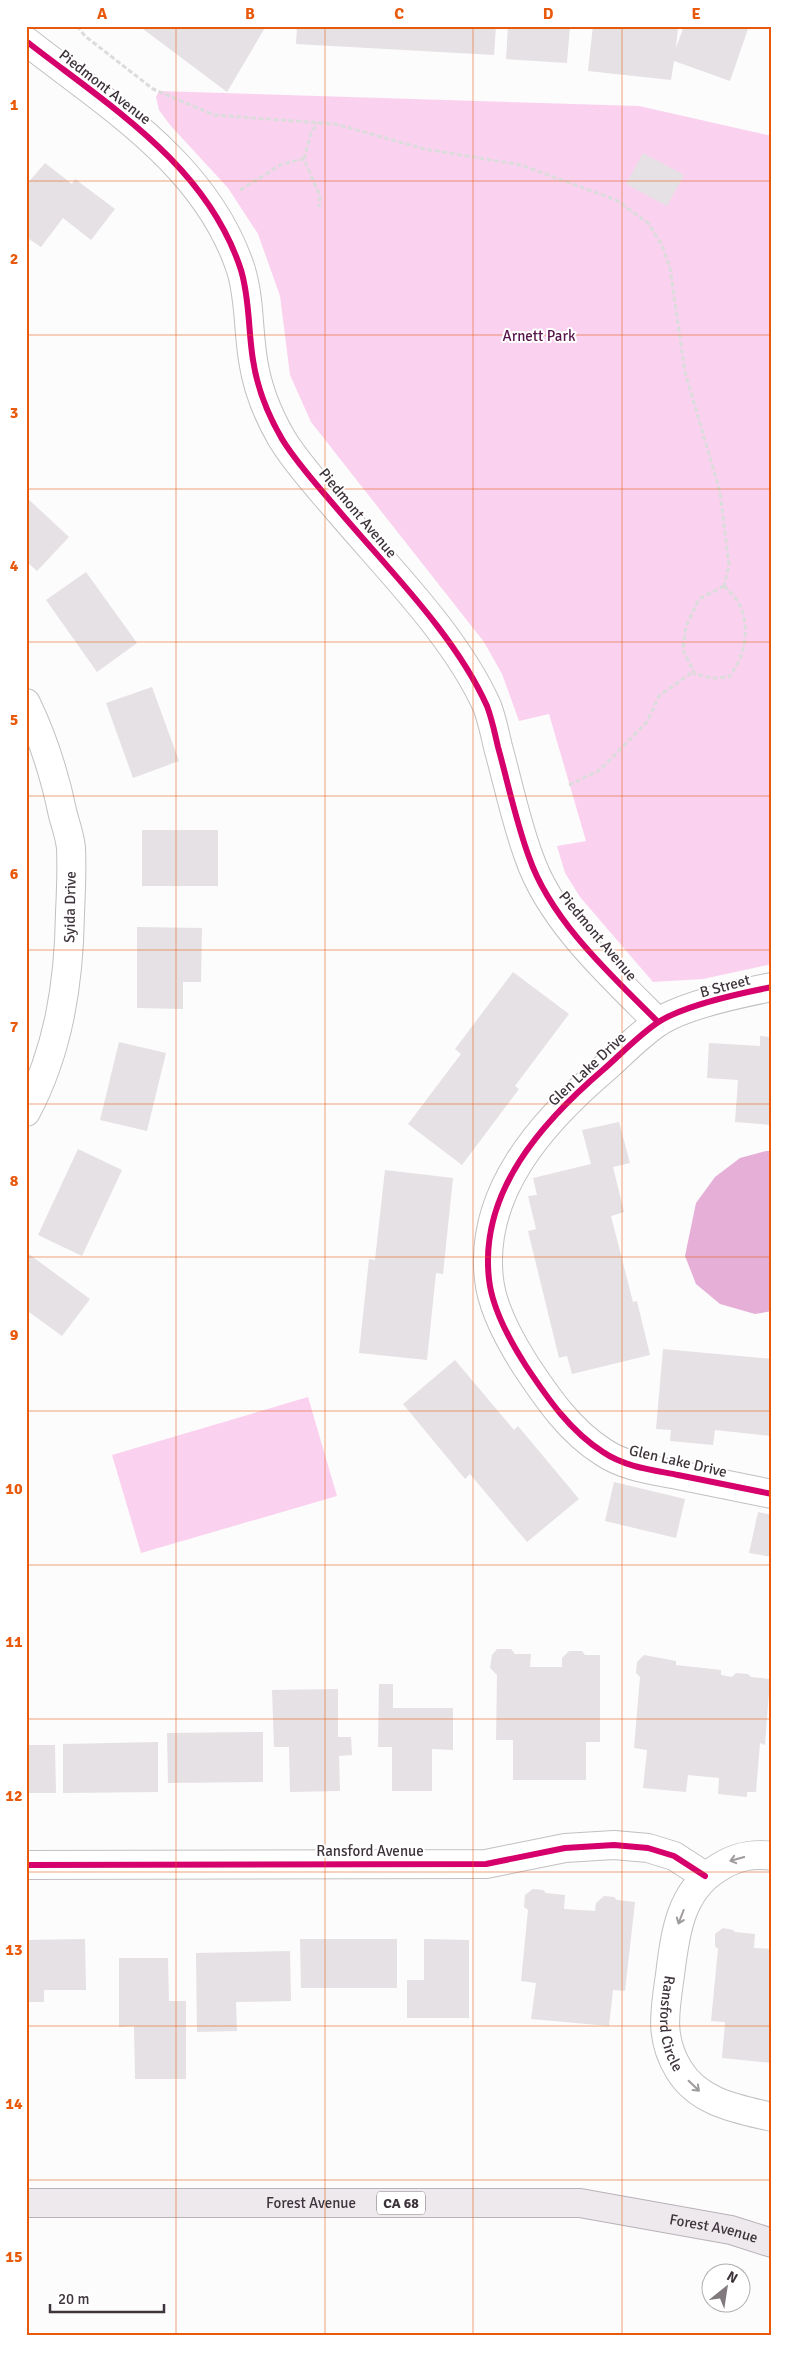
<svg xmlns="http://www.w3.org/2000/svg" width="798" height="2361" font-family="Signika,sans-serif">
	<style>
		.green { fill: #fad2ef }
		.water { fill: #e5afd7 }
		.building { fill: #e6e1e4 }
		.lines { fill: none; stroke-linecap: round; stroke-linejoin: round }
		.street-casing { stroke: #c4bfc2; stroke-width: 30 }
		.primary-casing { stroke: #b9b2b8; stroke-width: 30 }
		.path { stroke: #dcdcdc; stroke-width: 3; stroke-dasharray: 5 2.5; stroke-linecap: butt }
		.street { stroke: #fff; stroke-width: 28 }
		.primary { stroke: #ede9ec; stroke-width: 28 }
		.cycleway-casing { stroke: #fff; stroke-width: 9 }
		.cycleway { stroke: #d6006c; stroke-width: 6 }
		.oneway { stroke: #9e9a9d }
		.grid { fill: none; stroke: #e8590c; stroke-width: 1; stroke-opacity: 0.55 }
		.labels { text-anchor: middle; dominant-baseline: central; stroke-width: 4; stroke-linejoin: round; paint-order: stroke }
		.shield { fill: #fff; stroke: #787176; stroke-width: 1 }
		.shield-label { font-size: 14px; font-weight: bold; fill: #3e343b }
		.street-label { font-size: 15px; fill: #3e343b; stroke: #fff }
		.park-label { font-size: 15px; fill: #56134a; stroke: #fff }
		.neatline { fill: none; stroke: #e8590c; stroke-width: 2 }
		.grid-label { font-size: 16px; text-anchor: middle; font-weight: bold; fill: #e8590c }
	</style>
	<rect width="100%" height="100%" fill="#fcfcfc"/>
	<g class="green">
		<path d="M159 91 639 106 772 136V964L703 979 653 982 580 897 565 873 557 846 586 841 549 714 519 721 502 674 484 642 311 422 290 375 280 296 258 234 228 188 170 125 159 110 156 97Z"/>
		<path d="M308 1397 337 1496 141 1553 112 1455Z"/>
	</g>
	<path class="water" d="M766 1151H772V1311L755 1314 720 1304 696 1284 685 1256 696 1203 715 1177 740 1158Z"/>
	<g class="building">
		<path d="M139 26H266L227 92Z"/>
		<path d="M297 26H496L494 55 296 44Z"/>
		<path d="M508 26H570L567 63 506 59Z"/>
		<path d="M593 26H678L676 48 684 26H749L730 81 674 61 671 80 588 71Z"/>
		<path d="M643 153 684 175 667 206 626 184Z"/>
		<path d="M45 163 72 184 75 179 115 209 91 240 63 218 41 247 26 237V185Z"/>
		<path d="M26 497 69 537 37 571 26 561Z"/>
		<path d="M86 572 137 643 97 672 46 600Z"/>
		<path d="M152 687 179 761 133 778 106 703Z"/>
		<rect x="142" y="830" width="76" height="56"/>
		<path d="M137 927 202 928 201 982H183V1009L137 1008Z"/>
		<path d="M513 972 569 1014 515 1086 519 1089 462 1165 408 1124 461 1054 455 1049Z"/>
		<path d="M760 1036 772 1037V1125L735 1122 738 1080 707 1078 709 1043 760 1046Z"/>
		<path d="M119 1042 166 1053 147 1131 100 1120Z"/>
		<path d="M619 1122 630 1163 613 1167 624 1212 611 1216 633 1302 637 1301 650 1355 572 1374 567 1356 559 1358 528 1231 536 1229 528 1196 537 1195 533 1178 591 1164 582 1130Z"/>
		<path d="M78 1149 122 1170 82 1256 38 1235Z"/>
		<path d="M385 1170 453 1178 443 1274 436 1273 427 1360 359 1353 369 1259 375 1260Z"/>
		<path d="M26 1252 90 1299 62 1336 29 1312 26 1316Z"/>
		<path d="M663 1349 772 1359V1436L715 1430 713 1445 670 1441 671 1430 656 1429Z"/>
		<path d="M455 1360 514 1430 518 1426 579 1499 527 1542 470 1474 465 1479 403 1404Z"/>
		<path d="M614 1482 685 1499 676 1538 605 1521Z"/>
		<path d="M758 1512 772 1515V1557L749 1553Z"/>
		<path d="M497 1649H511L515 1654H531L530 1667H562V1658L569 1651H582L585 1655H600V1742H586V1780H513V1740H496L497 1675 490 1668 492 1655Z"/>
		<path d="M644 1655 676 1661V1665L721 1670V1675L732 1677 736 1673 748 1674 751 1677 770 1679 765 1745 760 1743 756 1792H747V1797L718 1794 719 1778 688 1775 686 1792 643 1788 647 1750 634 1748 640 1677 636 1673 637 1662Z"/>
		<path d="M379 1684H393V1708H453V1750L432 1749V1791H392V1747H378Z"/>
		<path d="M338 1689V1737H351L352 1755 339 1756 340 1791 290 1792 289 1747H274L272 1690Z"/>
		<path d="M263 1732V1782L168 1783 167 1733Z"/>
		<path d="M158 1742V1792L63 1793V1744Z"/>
		<path d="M26 1745H55L56 1793H26Z"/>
		<path d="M533 1889 543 1890 546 1893 565 1895 564 1909 595 1911 596 1903 604 1896 614 1897 617 1900 635 1902 625 1991 613 1990 609 2026 531 2019 536 1983 521 1981 528 1910 524 1907 525 1895Z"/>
		<path d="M723 1928 733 1930 735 1932 755 1934 754 1948 772 1949V2063L722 2058 725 2022 711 2021 718 1949 715 1946V1934Z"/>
		<path d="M85 1939 86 1990H44V2002H27L26 1940Z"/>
		<path d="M300 1939H397V1988H301Z"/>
		<path d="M424 1939 469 1940V2018H407V1980H424Z"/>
		<path d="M290 1951 291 2001 236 2002 237 2031 197 2032 196 1953Z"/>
		<path d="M119 1958H168L169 2001H186V2079H135L134 2026 119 2027Z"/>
	</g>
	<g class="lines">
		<g class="street-casing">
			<g id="street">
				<path d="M26 41C109 106 207 165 241 270 250 300 248 330 253 360 257 387 268 415 282 439 296 462 316 484 334 505 386 567 454 633 487 706 492 719 495 734 498 747 508 783 516 822 529 857 551 921 612 976 658 1022"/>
				<path d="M26 703C43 738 55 776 63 815 66 826 70 837 71 848 72 869 71 892 70 913 69 982 59 1050 26 1112"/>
				<path d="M772 987C741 993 682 1006 657 1023 638 1036 621 1054 604 1069 542 1122 479 1192 489 1279 492 1309 510 1341 526 1366 548 1399 570 1431 603 1452 625 1467 653 1470 678 1475 709 1481 741 1488 772 1494"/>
				<path id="s1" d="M772 1856C751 1853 735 1857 718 1868 680 1891 675 1934 670 1975 665 2010 659 2038 679 2070 699 2103 738 2109 772 2117"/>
				<path d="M26 1865 486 1864 565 1848 614 1845 648 1848 674 1856 705 1876"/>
			</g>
		</g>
		<g class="primary-casing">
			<g id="primary">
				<path id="s2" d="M26 2203H580L731 2230 772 2243"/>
			</g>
		</g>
		<g class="path">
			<path d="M77 26 85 36 153 89 214 115 335 124 425 149 521 165 616 200 648 223 662 245 670 268 685 372 720 492 729 565 724 586"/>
			<path d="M304 159 311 133 318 123"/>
			<path d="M240 190 282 164 304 159 320 196 319 207"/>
			<path d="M724 586C729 591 736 597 739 604 751 628 745 657 729 677L712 678 695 674 683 650 686 626 699 599Z"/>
			<path d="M569 785 600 770 647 722 659 696 694 671"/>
		</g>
		<use href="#street" class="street"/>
		<use href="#primary" class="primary"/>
		<g class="cycleway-casing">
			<g id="cycleway">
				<path d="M26 41C109 106 207 165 241 270 250 300 248 330 253 360 257 387 268 415 282 439 296 462 316 484 334 505 386 567 454 633 487 706 492 719 495 734 498 747 508 783 516 822 529 857 551 921 612 976 658 1022"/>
				<path d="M772 987C741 993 682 1006 657 1023 638 1036 621 1054 604 1069 542 1122 479 1192 489 1279 492 1309 510 1341 526 1366 548 1399 570 1431 603 1452 625 1467 653 1470 678 1475 709 1481 741 1488 772 1494"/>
				<path d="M26 1865 486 1864 565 1848 614 1845 648 1848 674 1856 705 1876"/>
			</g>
		</g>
		<use href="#cycleway" class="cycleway"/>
	</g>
	<defs><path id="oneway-shaft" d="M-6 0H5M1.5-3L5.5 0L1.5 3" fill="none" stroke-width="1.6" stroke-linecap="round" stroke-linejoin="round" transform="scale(1.25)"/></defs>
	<g class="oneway">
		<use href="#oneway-shaft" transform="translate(737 1859) rotate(164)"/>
		<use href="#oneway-shaft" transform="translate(681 1917) rotate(111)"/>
		<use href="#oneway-shaft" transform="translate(694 2086) rotate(44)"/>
	</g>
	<path class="grid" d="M176 26V2335M325 26V2335M473 26V2335M622 26V2335M26 181H772M26 335H772M26 489H772M26 642H772M26 796H772M26 950H772M26 1104H772M26 1257H772M26 1411H772M26 1565H772M26 1719H772M26 1872H772M26 2026H772M26 2180H772"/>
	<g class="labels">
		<rect class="shield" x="377" y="2191.5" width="48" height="23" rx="4"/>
		<g class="shield-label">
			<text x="401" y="2203">CA 68</text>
		</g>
		<g class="street-label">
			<text transform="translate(105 87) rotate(38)">Piedmont Avenue</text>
			<text transform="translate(358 513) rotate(50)">Piedmont Avenue</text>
			<text transform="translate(70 907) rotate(-89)">Syida Drive</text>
			<text transform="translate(598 936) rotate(50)">Piedmont Avenue</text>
			<text transform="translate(725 986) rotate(-15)">B Street</text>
			<text transform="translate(587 1069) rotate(-43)">Glen Lake Drive</text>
			<text transform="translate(678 1461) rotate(13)">Glen Lake Drive</text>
			<text x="370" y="1851">Ransford Avenue</text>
			<text stroke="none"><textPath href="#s1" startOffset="228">Ransford Circle</textPath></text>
			<text stroke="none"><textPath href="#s2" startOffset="285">Forest Avenue</textPath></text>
			<text stroke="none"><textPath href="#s2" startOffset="690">Forest Avenue</textPath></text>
		</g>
		<g class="park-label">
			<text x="539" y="336">Arnett Park</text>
		</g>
	</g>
	<rect width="798" height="2361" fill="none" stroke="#ffffff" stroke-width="55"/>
	<g transform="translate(726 2288) rotate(30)"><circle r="24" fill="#ffffff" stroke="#b2aeb1"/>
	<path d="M0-4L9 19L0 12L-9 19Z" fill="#807a7f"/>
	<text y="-8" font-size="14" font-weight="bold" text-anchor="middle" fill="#3e343b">N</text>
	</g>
	<path d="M50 2304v8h114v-8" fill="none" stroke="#3e343b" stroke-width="2.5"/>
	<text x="58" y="2304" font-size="15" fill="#3e343b" stroke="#ffffff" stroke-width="4" paint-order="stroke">20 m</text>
	<rect x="28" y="28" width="742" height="2306" class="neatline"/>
	<g class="grid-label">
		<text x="102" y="19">A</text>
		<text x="250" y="19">B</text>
		<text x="399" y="19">C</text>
		<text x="548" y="19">D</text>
		<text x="696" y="19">E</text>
		<text x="14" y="110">1</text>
		<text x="14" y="264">2</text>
		<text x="14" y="418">3</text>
		<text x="14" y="571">4</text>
		<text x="14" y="725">5</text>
		<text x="14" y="879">6</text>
		<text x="14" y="1032">7</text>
		<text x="14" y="1186">8</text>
		<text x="14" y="1340">9</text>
		<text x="14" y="1494">10</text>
		<text x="14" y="1647">11</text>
		<text x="14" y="1801">12</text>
		<text x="14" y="1955">13</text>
		<text x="14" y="2109">14</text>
		<text x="14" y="2262">15</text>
	</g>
</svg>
